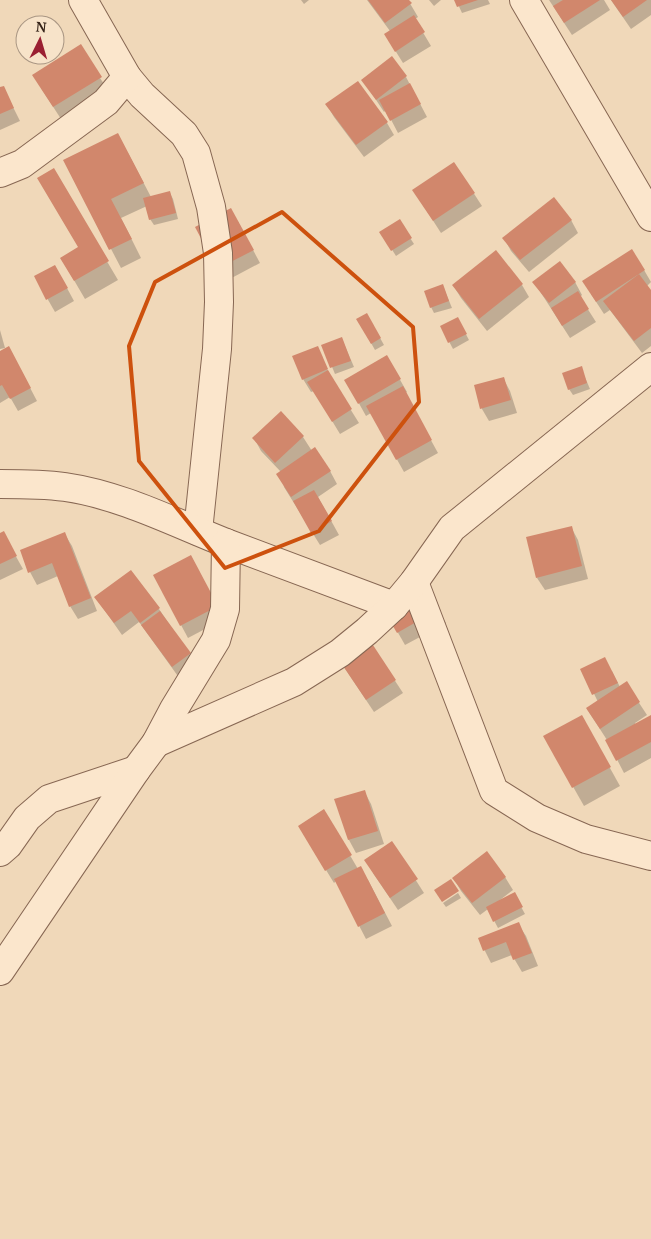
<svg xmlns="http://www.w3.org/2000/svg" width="651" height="1239" font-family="'PT Serif',serif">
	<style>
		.shadow { fill: #0003 }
		.building { fill: #d1876c }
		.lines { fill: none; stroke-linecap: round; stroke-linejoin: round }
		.minor-casing { stroke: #876753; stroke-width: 30 }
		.minor { stroke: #fbe6cc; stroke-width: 28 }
		.marked { fill: none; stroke: #cd510e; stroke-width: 4; stroke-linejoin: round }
	</style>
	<rect width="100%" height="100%" fill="#f0d8b9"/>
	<g class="shadow">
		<path d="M301 0H309L304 4Z"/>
		<path d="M367 0H408L418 17 415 19 431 46 403 63 393 47 390 31Z"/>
		<path d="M429 0H441L434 6Z"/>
		<path d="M456 0H488L490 4 462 13Z"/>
		<path d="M549 0H604L610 10 572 35Z"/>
		<path d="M611 0H651V15L631 29Z"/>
		<path d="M406 77 427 117 398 133 386 110 384 112 363 80Z"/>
		<path d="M100 78 108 90 61 119 41 88Z"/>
		<path d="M357 83 387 123 394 135 364 157 334 117 327 105Z"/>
		<path d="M3 87 20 121 0 130V89Z"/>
		<path d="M128 153 151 197 170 193 173 199 178 219 154 225 150 219 147 206 121 218 141 258 121 268 65 161Z"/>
		<path d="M454 163 482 206 441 233 414 191Z"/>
		<path d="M53 170 118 280 85 299 61 258 80 248Z"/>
		<path d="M571 220 578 233 529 272 511 251 504 238Z"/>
		<path d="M399 221 414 244 396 256 381 232Z"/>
		<path d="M238 222 260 263 226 281Z"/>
		<path d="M55 266 74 301 55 312 35 277Z"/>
		<path d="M644 270 651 282 647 286 651 292V346L642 353 610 310 604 314 591 294Z"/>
		<path d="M534 282H575L582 295 580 297 596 322 570 338Z"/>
		<path d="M453 285H522L529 297 487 331 461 298Z"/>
		<path d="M443 286 452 308 434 313 431 307Z"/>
		<path d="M367 315 384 345 375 350 358 320Z"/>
		<path d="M461 325 469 340 453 349 441 326Z"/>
		<path d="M0 330 5 348 0 349Z"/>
		<path d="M342 339 354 367 335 374 323 345Z"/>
		<path d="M317 348 334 383 359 423 340 434 314 391 311 392 303 379Z"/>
		<path d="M0 353 16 361 37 401 18 411 10 397 0 403Z"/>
		<path d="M387 357 407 392 405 393 438 453 404 472 371 413 366 416 346 380Z"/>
		<path d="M581 368 590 389 573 395 569 389Z"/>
		<path d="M503 378 510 391 517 413 489 421 482 409 475 386Z"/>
		<path d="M281 413 303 437 312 451 330 471 337 484 318 497 339 535 320 545 284 487 281 472 261 451 254 438Z"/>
		<path d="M571 527 578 540 588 579 545 590 537 578Z"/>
		<path d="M64 533 72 546 97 611 78 619 70 606 58 576 37 585 30 572Z"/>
		<path d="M0 534 9 544 23 569 0 580Z"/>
		<path d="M191 556 224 619 188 638 181 625Z"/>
		<path d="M428 593 446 623 405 645 388 615Z"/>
		<path d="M96 598 159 609 198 667 180 679 139 622 122 635Z"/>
		<path d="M367 638 403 693 374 712 338 658Z"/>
		<path d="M582 669 612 671 620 687 626 683 647 715 635 723 636 725 651 717V758L624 773 607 740 587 709 598 702Z"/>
		<path d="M591 734 620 786 584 806 545 737Z"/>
		<path d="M364 791 371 804 384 844 356 853 349 840 336 800Z"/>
		<path d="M324 811 358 869 368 880 392 926 366 939 336 881 334 883 307 839Z"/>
		<path d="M392 843 424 893 398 910 373 873Z"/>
		<path d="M505 877 513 890 500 900 514 894 525 914 498 928 488 909 480 915 461 891 454 879Z"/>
		<path d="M458 893 461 898 446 907 443 903Z"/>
		<path d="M518 924 526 936 538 966 522 972 512 955 491 963 479 939Z"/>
	</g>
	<g class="building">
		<path d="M368 0H409L412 3 385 23Z"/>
		<path d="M454 0H478L457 7Z"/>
		<path d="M563 0H600L564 23 553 6Z"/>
		<path d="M611 0H647L623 17Z"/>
		<path d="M414 15 425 32 395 52 384 34Z"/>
		<path d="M81 44 102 77 53 107 32 75Z"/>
		<path d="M392 56 407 76 376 100 361 80Z"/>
		<path d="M358 81 388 122 356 145 325 104Z"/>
		<path d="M410 83 421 104 390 121 379 100Z"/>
		<path d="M4 86 14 108 0 114V87Z"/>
		<path d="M118 133 144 183 111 199 132 239 109 250 63 160Z"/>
		<path d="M454 162 475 193 433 221 412 190Z"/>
		<path d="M54 168 109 261 74 281 60 258 78 247 37 178Z"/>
		<path d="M170 191 176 213 149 220 143 198Z"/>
		<path d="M554 197 572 220 520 260 502 238Z"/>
		<path d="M231 208 254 250 217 269 195 227Z"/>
		<path d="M400 219 412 238 391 251 379 232Z"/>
		<path d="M632 249 645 270 596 302 582 281Z"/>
		<path d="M496 250 523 284 479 319 452 285Z"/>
		<path d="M560 261 576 282 549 303 532 282Z"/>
		<path d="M55 265 68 288 46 300 34 276Z"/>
		<path d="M639 274 651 290V328L634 341 603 301Z"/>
		<path d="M443 284 449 301 430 308 424 291Z"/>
		<path d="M578 291 589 309 562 326 551 308Z"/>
		<path d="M367 313 381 338 371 344 356 319Z"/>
		<path d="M458 317 467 334 448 343 440 326Z"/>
		<path d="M342 337 351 361 330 368 321 345Z"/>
		<path d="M9 346 31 388 10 399 2 385 0 386V351Z"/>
		<path d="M318 346 328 369 302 380 292 356Z"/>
		<path d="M387 355 401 379 358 404 344 380Z"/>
		<path d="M582 366 587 383 568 390 562 373Z"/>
		<path d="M328 370 352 409 332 422 307 382Z"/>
		<path d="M504 377 511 400 480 409 474 385Z"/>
		<path d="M403 386 432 440 396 460 366 406Z"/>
		<path d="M281 411 304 436 275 463 252 438Z"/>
		<path d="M315 447 331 471 291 497 276 474Z"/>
		<path d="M314 490 332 521 311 533 293 501Z"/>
		<path d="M572 526 582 566 536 578 526 537Z"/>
		<path d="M4 531 17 556 0 564V533Z"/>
		<path d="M65 532 91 598 69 607 52 563 28 573 20 550Z"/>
		<path d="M191 555 218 606 180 626 153 575Z"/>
		<path d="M131 570 160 608 140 623 131 611 114 623 94 597Z"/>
		<path d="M429 591 439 609 397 633 386 614Z"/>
		<path d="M160 611 191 653 172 667 141 625Z"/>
		<path d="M367 636 396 680 366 700 337 657Z"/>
		<path d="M605 657 618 683 592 695 580 669Z"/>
		<path d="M627 681 640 702 600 729 586 708Z"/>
		<path d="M582 715 611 767 572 788 543 736Z"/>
		<path d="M651 715V742L616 761 605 740Z"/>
		<path d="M365 790 378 831 348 840 334 799Z"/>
		<path d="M324 809 352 855 325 871 298 826Z"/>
		<path d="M392 841 418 879 390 898 364 860Z"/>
		<path d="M487 851 506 877 472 903 452 878Z"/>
		<path d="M361 866 385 913 358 927 334 879Z"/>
		<path d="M451 879 459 891 442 902 434 890Z"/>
		<path d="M515 892 523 907 493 922 486 907Z"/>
		<path d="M519 922 532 953 513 960 506 942 483 951 478 938Z"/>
	</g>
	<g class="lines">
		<g class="minor-casing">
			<g id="minor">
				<path d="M83 0 127 77 142 95 184 134 196 153 211 207 218 253 219 302 217 349 198 531"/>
				<path d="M524 0 651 217"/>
				<path d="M0 173 22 164 106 102 127 77"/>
				<path d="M0 484C22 484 43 484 65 487 121 495 173 522 226 543 282 564 338 585 394 606"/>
				<path d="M414 582 494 791 537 818 586 839 651 856"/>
				<path d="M156 743 294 682 340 653 367 631 394 606 414 582 452 528 651 367"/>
				<path d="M0 852 8 845 27 818 49 799 136 770"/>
				<path d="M0 971 136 770 156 743 174 709 216 640 225 609 226 543"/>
			</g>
		</g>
		<use href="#minor" class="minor"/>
	</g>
	<path class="marked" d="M282 212 413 327 419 402 319 531 225 568 139 461 129 346 155 282Z"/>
	<g transform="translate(40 40) rotate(5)"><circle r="24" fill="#f7e3c9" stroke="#a99683"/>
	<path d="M0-4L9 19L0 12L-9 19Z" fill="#9a1f32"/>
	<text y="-8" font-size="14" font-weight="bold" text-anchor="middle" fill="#352319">N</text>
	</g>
</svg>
